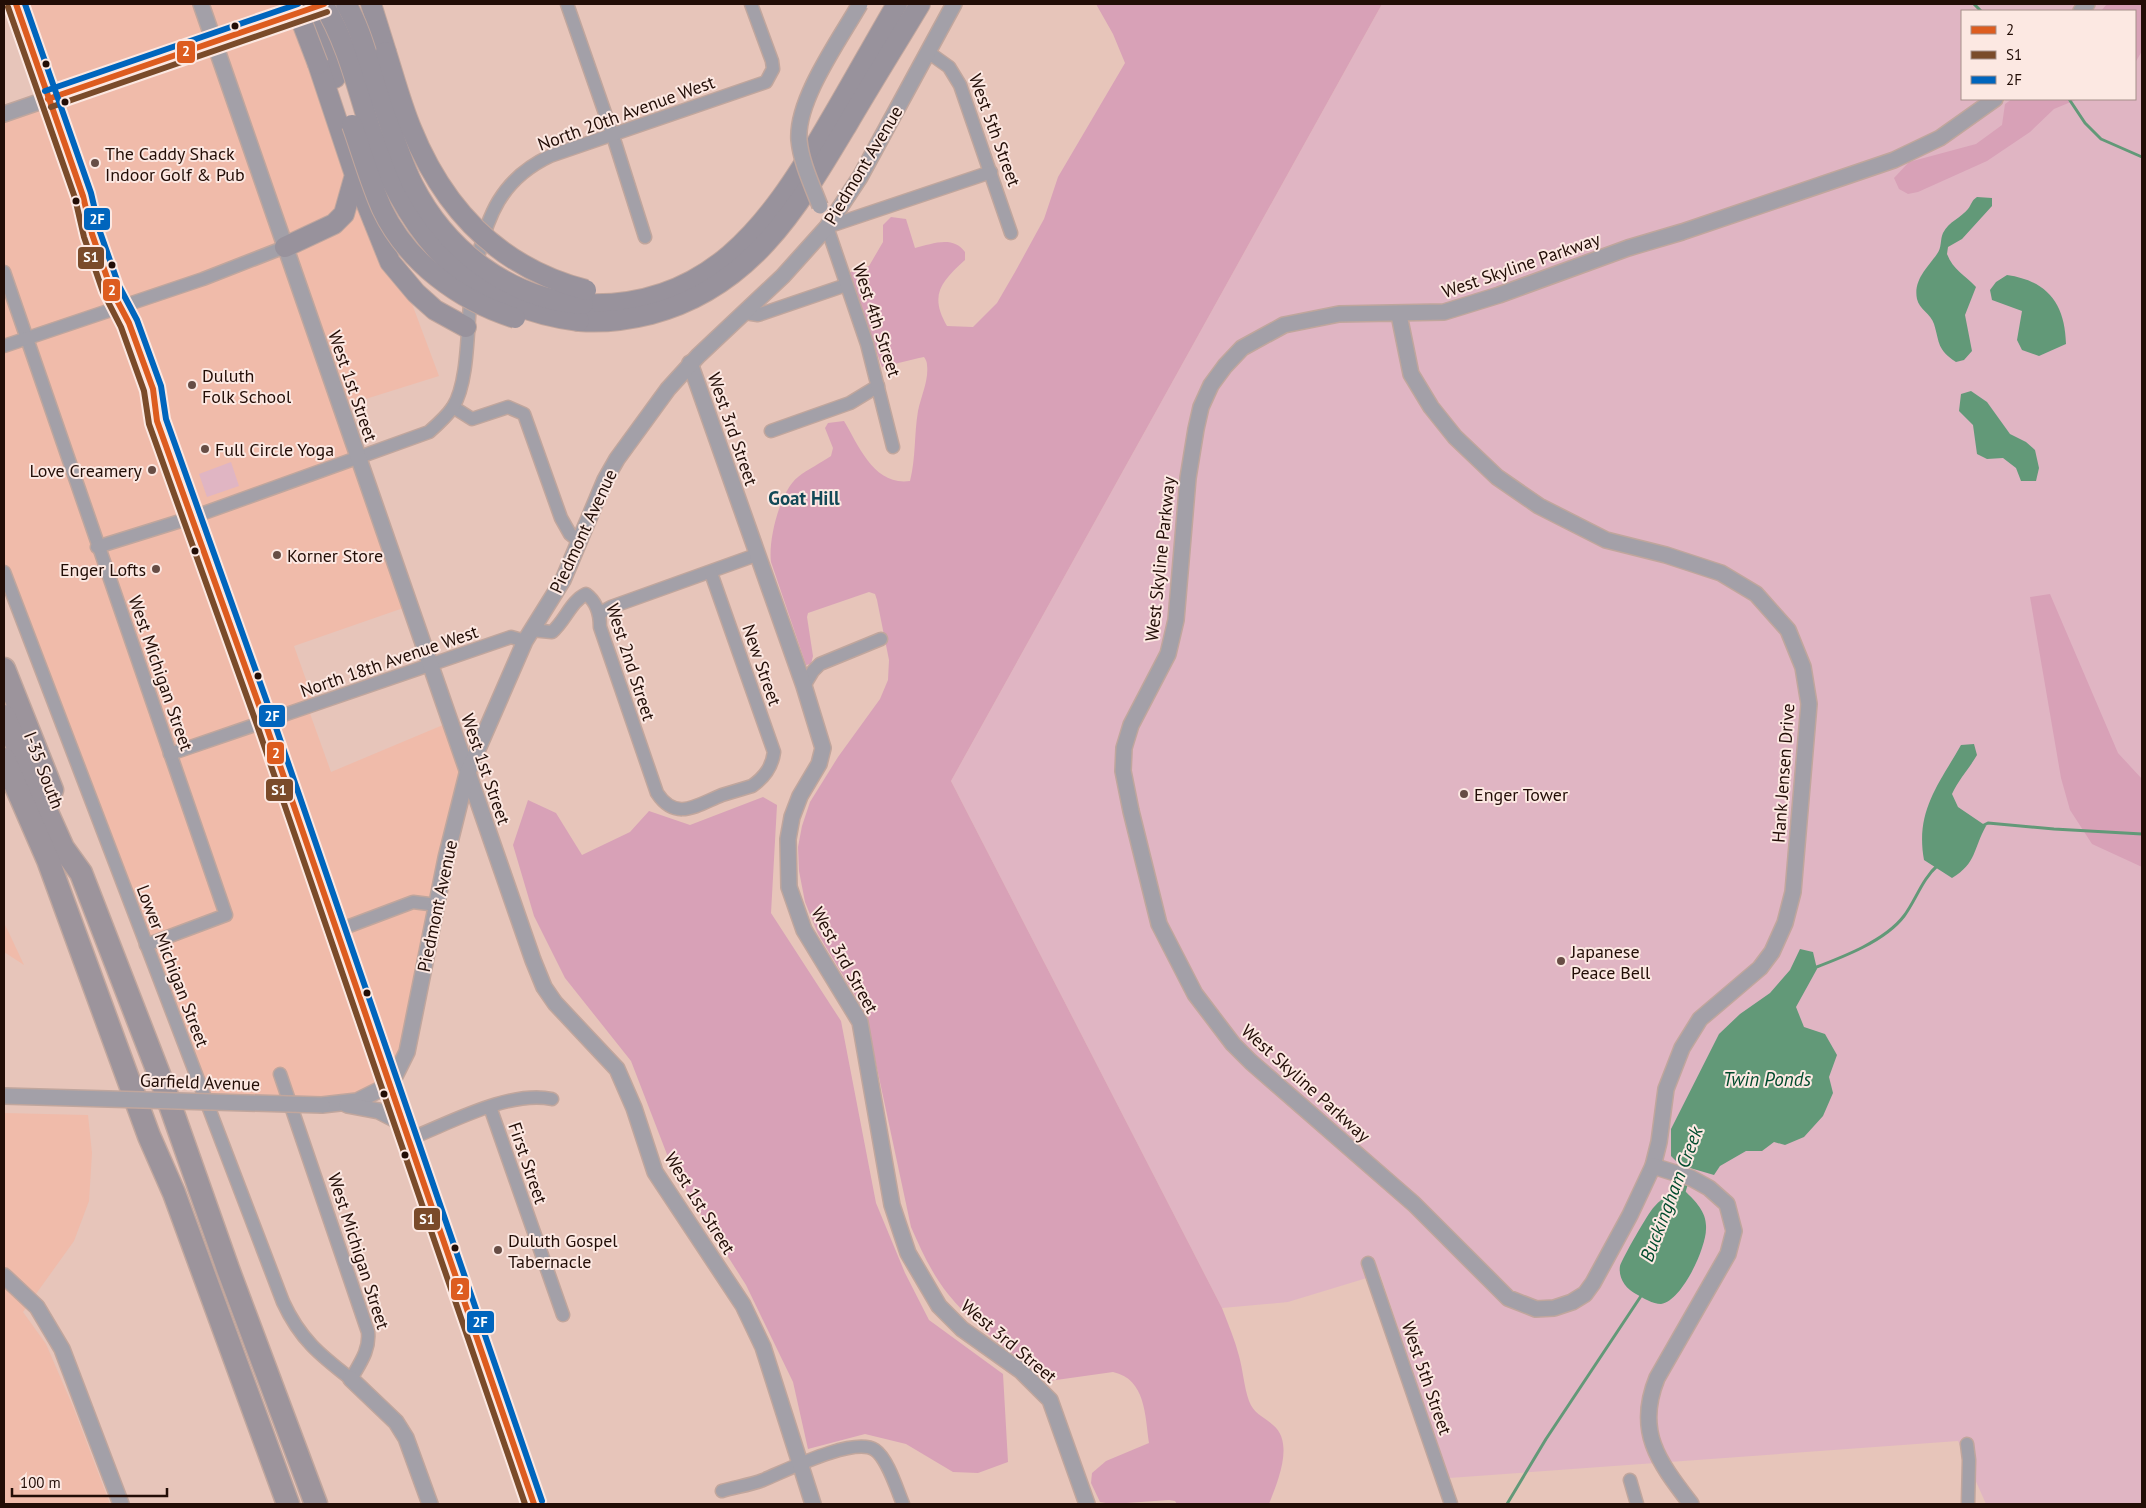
<svg xmlns="http://www.w3.org/2000/svg" width="2146" height="1508" font-family="'PT Sans',sans-serif">
	<style>
		.built { fill: #f0bbaa }
		.green { fill: #e0b5c3 }
		.forest { fill: #d8a1b7 }
		.water { fill: #629978 }
		.lines { fill: none; stroke-linecap: round; stroke-linejoin: round }
		.stream { stroke: #629978; stroke-width: 3 }
		.minor-casing { stroke: #c0a69d; stroke-width: 15 }
		.tertiary-casing { stroke: #c0a69d; stroke-width: 18 }
		.trunk-casing { stroke: #c0a69d; stroke-width: 22 }
		.motorway-casing { stroke: #c0a69d; stroke-width: 25 }
		.minor { stroke: #a3a0a8; stroke-width: 12 }
		.tertiary { stroke: #a3a0a8; stroke-width: 15 }
		.trunk { stroke: #98929c; stroke-width: 20 }
		.motorway { stroke: #9c949c; stroke-width: 22 }
		.tertiary-bridge-casing { stroke: #c0a69d; stroke-width: 18; stroke-linecap: butt }
		.trunk-bridge-casing { stroke: #c0a69d; stroke-width: 22; stroke-linecap: butt }
		.tertiary-bridge { stroke: #a3a0a8; stroke-width: 15 }
		.trunk-bridge { stroke: #98929c; stroke-width: 20 }
		.bus-1-casing { stroke: #fce8e2; stroke-width: 10 }
		.bus-2-casing { stroke: #fce8e2; stroke-width: 10 }
		.bus-3-casing { stroke: #fce8e2; stroke-width: 10 }
		.bus-1 { stroke: #dd5c1f; stroke-width: 6 }
		.bus-2 { stroke: #7a4b2a; stroke-width: 6 }
		.bus-3 { stroke: #0065bd; stroke-width: 6 }
		.bus-dot { fill: #220d06; stroke: #fce8e2; stroke-width: 2 }
		.poi-dot { fill: #674d45; stroke: #fce8e2; stroke-width: 2 }
		.labels { text-anchor: middle; dominant-baseline: central; stroke-width: 4; stroke-linejoin: round; paint-order: stroke }
		.street-label { font-size: 18px; fill: #220d06; stroke: #fce8e2 }
		.poi-label { font-size: 18px; fill: #220d06; stroke: #fce8e2; text-anchor: start }
		.neighbourhood-label { font-size: 19px; font-weight: bold; fill: #124957; stroke: #fce8e2 }
		.water-label { font-size: 19px; font-style: italic; fill: #004b2d; stroke: #fce8e2 }
		.line-badge { stroke: #fce8e2; stroke-width: 2 }
		.badge-label { font-size: 14px; text-anchor: middle; font-weight: bold; fill: #fff }
	</style>
	<rect width="100%" height="100%" fill="#e7c5ba"/>
	<g class="built">
		<path d="M16 4H300L439 376 340 407 409 606 294 646 315 705 308 708 331 772 450 722 467 774 407 1052 391 1084 357 1101 207 1105 4 570V114L47 99Z"/>
		<path d="M4 923 9 933 24 965 4 952Z"/>
		<path d="M4 1113 88 1115 92 1153 89 1201 74 1241 23 1312 46 1344 74 1409 110 1504H4Z"/>
	</g>
	<g class="green">
		<path d="M1382 4H2078L2071 11H1962V99H1983L1992 111 2007 99H2135V11H2091L2096 4H2142V1504H1986L1958 1441 1449 1478 1380 1274 1288 1302 1222 1308 951 781Z"/>
		<path d="M231 462 239 486 207 497 199 474Z"/>
	</g>
	<g class="forest">
		<path d="M1096 4H1382L951 781 1222 1308C1228 1324 1235 1340 1239 1356 1243 1370 1244 1387 1249 1401 1254 1414 1263 1416 1273 1425 1295 1443 1277 1483 1269 1504H1177L1175 1501 1169 1500 1112 1504 1100 1502 1091 1483 1092 1473 1106 1461 1149 1443C1145 1416 1146 1379 1113 1372L1049 1381 1046 1380C1013 1353 974 1327 948 1294 932 1274 921 1250 911 1227L865 1012 818 934 805 902 799 871 798 847 802 826 810 802 838 757 880 699 888 680 889 660 877 600 875 594 869 592 808 613 807 617 813 656 811 664 806 665 771 562C768 540 780 491 798 477 808 469 821 463 831 456L833 448 825 428 828 423 844 421C859 446 874 486 910 481 916 458 914 434 918 411 921 396 929 380 927 365 927 362 926 360 924 357L919 358 882 367 848 273 869 266 883 242V225L891 217 906 219 915 248C932 244 953 235 965 252V260C941 282 929 295 947 326L973 327 997 303 1015 272 1044 219 1058 177 1125 63 1113 34Z"/>
		<path d="M2107 4H2142V51L2135 63V11H2101Z"/>
		<path d="M2012 99H2078L2054 109 2030 132 1987 161 1918 192 1908 194 1899 189 1894 178 1909 162 1976 144 2002 125 2005 104Z"/>
		<path d="M2050 594 2118 753 2142 779V867L2092 844 2070 810 2061 778 2030 597Z"/>
		<path d="M763 797 777 805 771 913 841 1021 876 1203 905 1273 929 1320 1003 1374 1008 1462 978 1473 953 1472 906 1444 865 1434 808 1449 793 1382 746 1285 673 1170 631 1061 565 978 534 916 513 845 528 800 556 813 582 855 630 832 649 811 690 825Z"/>
	</g>
	<g class="water">
		<path d="M1977 197 1992 198V206L1962 239 1948 247 1947 254C1953 270 1965 275 1976 287L1965 315 1972 351 1964 360 1956 362C1937 349 1940 344 1934 324 1931 314 1919 309 1917 299 1913 280 1928 267 1937 254 1942 248 1940 239 1943 233 1949 221 1961 218 1968 209 1972 204 1971 201 1977 197Z"/>
		<path d="M2007 275C2048 281 2065 304 2066 344L2039 356 2022 350 2017 340 2022 311 1992 300 1990 290 1996 282Z"/>
		<path d="M1971 391 1987 402 2010 434 2026 442 2035 450 2039 468 2036 481H2021L2016 468 2003 458 1987 459 1977 454 1973 425 1959 411 1961 394Z"/>
		<path d="M1974 744 1977 755C1969 769 1959 779 1952 794L1958 807 1986 826C1973 849 1977 863 1952 878L1924 860C1915 811 1939 784 1961 745Z"/>
		<path d="M1800 949 1813 952 1817 969 1796 1007 1804 1027 1825 1034 1837 1055 1829 1077 1833 1093 1823 1116 1804 1137 1785 1145 1774 1142 1762 1151H1746L1720 1166 1714 1175 1680 1165 1671 1156V1129L1719 1034 1740 1014 1770 993 1790 970Z"/>
		<path d="M1685 1191C1696 1202 1707 1212 1706 1229 1706 1248 1682 1301 1661 1304 1653 1304 1643 1298 1636 1294 1626 1289 1618 1278 1620 1266 1622 1259 1648 1213 1654 1207 1659 1201 1665 1197 1671 1192Z"/>
	</g>
	<g class="lines">
		<g class="stream">
			<path d="M1974 4 1981 11"/>
			<path d="M2069 99 2085 123 2101 139 2142 157"/>
			<path d="M1982 826 1988 823 2054 829 2142 834"/>
			<path d="M1814 968C1843 957 1885 941 1904 916 1916 900 1922 879 1938 865"/>
			<path d="M1683 1195 1687 1182"/>
			<path d="M1507 1504 1546 1439 1643 1293"/>
		</g>
		<g class="minor-casing">
			<g id="minor">
				<path d="M567 4 613 136 645 237"/>
				<path d="M928 52 949 67 960 85 1011 233"/>
				<path d="M476 267C486 217 501 179 550 156L766 82 773 69 772 61 751 4"/>
				<path d="M4 272 226 915 146 945"/>
				<path d="M745 313 758 315 846 285"/>
				<path d="M4 346 203 279 285 247"/>
				<path d="M453 407 472 419 508 407 524 414 561 518 570 534 579 541"/>
				<path d="M771 431 850 403 878 386"/>
				<path d="M893 447 867 344 827 227 991 172"/>
				<path d="M97 547 190 518 429 432C437 425 447 416 453 407 469 382 467 325 471 294"/>
				<path d="M4 572 283 1302C300 1339 320 1355 351 1379 360 1363 370 1350 368 1332L280 1074"/>
				<path d="M600 613 611 607 756 555"/>
				<path d="M531 630 552 632C565 621 571 601 586 594 597 602 600 614 600 627L657 793C676 822 697 805 722 795 732 792 742 789 752 786 765 777 772 767 774 752L711 573"/>
				<path d="M804 686 813 671 820 664 881 639"/>
				<path d="M170 754 511 637 525 641"/>
				<path d="M336 931 413 902 437 905"/>
				<path d="M490 1107 563 1315"/>
				<path d="M409 1139C450 1123 509 1090 552 1099"/>
				<path d="M1368 1263 1451 1504"/>
				<path d="M1967 1444 1969 1460 1968 1504"/>
				<path d="M1630 1480 1637 1504"/>
				<path d="M722 1491C735 1487 750 1485 763 1480 785 1471 854 1436 875 1450 888 1459 897 1490 903 1504"/>
			</g>
		</g>
		<g class="tertiary-casing">
			<g id="tertiary">
				<path d="M16 4 83 196 92 234 111 289 129 323 153 389 157 421 265 722 534 1504"/>
				<path d="M201 4 533 960 544 987 555 1003 617 1069 634 1108 655 1172 743 1305 763 1347 813 1504"/>
				<path d="M2081 11 2087 4"/>
				<path d="M4 114 307 10"/>
				<path d="M1399 315 1411 374 1431 407 1455 437 1497 477 1539 506 1606 540 1666 555 1721 573 1756 594 1788 630 1803 667 1809 704 1793 892 1785 923 1772 952 1760 968 1700 1019 1682 1048 1666 1089 1659 1142 1653 1166 1630 1215 1593 1283 1585 1294 1572 1302 1554 1308 1536 1309 1508 1298 1414 1204 1251 1062 1233 1044 1195 994 1159 924 1131 811 1123 771 1124 748 1131 725 1168 654 1176 620 1188 478 1196 429 1201 407 1211 385 1225 366 1242 348 1284 325 1339 314 1444 312 1499 295 1628 248 1682 232 1894 160 1940 138 1995 99"/>
				<path d="M690 363 804 686 823 748 819 764 800 796 792 817 788 839 789 887 804 930 860 1022 892 1205 908 1253 939 1306 962 1329 1021 1371 1050 1400 1087 1504"/>
				<path d="M391 1084 407 1052 446 858 467 774 525 641 563 580 605 480 617 459 668 389 698 356 783 276 827 227 860 177 954 4"/>
				<path d="M322 1105 357 1101 391 1084"/>
				<path d="M347 1105 379 1111 404 1124"/>
				<path d="M1653 1166 1691 1178 1709 1188 1727 1204 1734 1231 1728 1254 1657 1378C1635 1432 1659 1462 1691 1504"/>
				<path d="M4 1276 37 1307 62 1349 121 1504"/>
				<path d="M351 1379 396 1422 406 1438 430 1504"/>
			</g>
		</g>
		<g class="trunk-casing">
			<g id="trunk">
				<path d="M371 4 386 52"/>
				<path d="M309 9 335 78"/>
				<path d="M355 175 390 262 416 293 435 310 466 327"/>
				<path d="M285 247 334 224 344 214 355 175 318 64"/>
				<path d="M583 304C708 310 769 225 825 129 850 87 873 45 897 4"/>
				<path d="M579 321C604 323 627 320 651 314 751 288 798 207 847 125 871 84 896 44 920 4"/>
			</g>
		</g>
		<g class="motorway-casing">
			<g id="motorway">
				<path d="M4 669 52 790"/>
				<path d="M4 716 63 848 81 873 162 1082 228 1269 316 1504"/>
				<path d="M4 759 48 860 149 1136 174 1193 288 1504"/>
			</g>
		</g>
		<use href="#minor" class="minor"/>
		<use href="#tertiary" class="tertiary"/>
		<use href="#trunk" class="trunk"/>
		<use href="#motorway" class="motorway"/>
		<g class="tertiary-bridge-casing">
			<g id="tertiary-bridge">
				<path d="M820 206C812 185 801 162 799 140 796 100 840 39 860 4"/>
				<path d="M4 1096 322 1105"/>
			</g>
		</g>
		<g class="trunk-bridge-casing">
			<g id="trunk-bridge">
				<path d="M295 4 318 64"/>
				<path d="M323 4C346 40 357 87 370 128 405 232 465 307 579 321"/>
				<path d="M346 4C361 29 368 61 378 89 389 121 398 155 413 185 446 250 509 299 583 304"/>
				<path d="M386 52C394 77 401 104 411 128 444 210 500 268 586 290"/>
				<path d="M352 125C362 153 370 182 382 209 407 262 460 301 515 318"/>
			</g>
		</g>
		<use href="#tertiary-bridge" class="tertiary-bridge"/>
		<use href="#trunk-bridge" class="trunk-bridge"/>
		<g class="bus-1-casing">
			<g id="bus-1">
				<path d="M16 4 83 196 92 234 111 289 129 323 153 389 157 421 265 722 534 1504"/>
				<path d="M48 99 324 4"/>
			</g>
		</g>
		<g class="bus-2-casing">
			<g id="bus-2">
				<path d="M8 7 75 198 84 237 103 292 121 327 144 391 149 424 257 725 525 1504"/>
				<path d="M51 107 327 12"/>
			</g>
		</g>
		<g class="bus-3-casing">
			<g id="bus-3">
				<path d="M25 4 91 193 100 232 119 286 137 320 161 386 166 419 273 719 542 1501"/>
				<path d="M45 91 298 4"/>
			</g>
		</g>
		<use href="#bus-1" class="bus-1"/>
		<use href="#bus-2" class="bus-2"/>
		<use href="#bus-3" class="bus-3"/>
	</g>
	<g class="bus-dot">
		<circle cx="235" cy="26" r="4.5"/>
		<circle cx="46" cy="64" r="4.5"/>
		<circle cx="65" cy="102" r="4.5"/>
		<circle cx="76" cy="201" r="4.5"/>
		<circle cx="112" cy="265" r="4.5"/>
		<circle cx="195" cy="551" r="4.5"/>
		<circle cx="258" cy="676" r="4.5"/>
		<circle cx="367" cy="993" r="4.5"/>
		<circle cx="384" cy="1094" r="4.5"/>
		<circle cx="405" cy="1155" r="4.5"/>
		<circle cx="455" cy="1248" r="4.5"/>
	</g>
	<g class="poi-dot">
		<circle cx="95" cy="163" r="5"/>
		<circle cx="192" cy="385" r="5"/>
		<circle cx="205" cy="449" r="5"/>
		<circle cx="152" cy="470" r="5"/>
		<circle cx="277" cy="555" r="5"/>
		<circle cx="156" cy="569" r="5"/>
		<circle cx="1464" cy="794" r="5"/>
		<circle cx="1561" cy="961" r="5"/>
		<circle cx="498" cy="1250" r="5"/>
	</g>
	<g class="labels">
		<g class="street-label">
			<text transform="translate(626 113) rotate(-20)">North 20th Avenue West</text>
			<text transform="translate(995 130) rotate(70)">West 5th Street</text>
			<text transform="translate(863 165) rotate(-59)">Piedmont Avenue</text>
			<text transform="translate(1521 265) rotate(-19)">West Skyline Parkway</text>
			<text transform="translate(877 320) rotate(72)">West 4th Street</text>
			<text transform="translate(353 386) rotate(71)">West 1st Street</text>
			<text transform="translate(733 429) rotate(71)">West 3rd Street</text>
			<text transform="translate(583 531) rotate(-65)">Piedmont Avenue</text>
			<text transform="translate(1160 559) rotate(-84)">West Skyline Parkway</text>
			<text transform="translate(389 661) rotate(-19)">North 18th Avenue West</text>
			<text transform="translate(631 662) rotate(72)">West 2nd Street</text>
			<text transform="translate(762 665) rotate(71)">New Street</text>
			<text transform="translate(161 673) rotate(71)">West Michigan Street</text>
			<text transform="translate(486 769) rotate(71)">West 1st Street</text>
			<text transform="translate(44 770) rotate(69)">I-35 South</text>
			<text transform="translate(1783 773) rotate(-86)">Hank Jensen Drive</text>
			<text transform="translate(437 906) rotate(-78)">Piedmont Avenue</text>
			<text transform="translate(845 960) rotate(61)">West 3rd Street</text>
			<text transform="translate(173 966) rotate(69)">Lower Michigan Street</text>
			<text transform="translate(200 1082) rotate(2)">Garfield Avenue</text>
			<text transform="translate(1306 1083) rotate(42)">West Skyline Parkway</text>
			<text transform="translate(528 1163) rotate(71)">First Street</text>
			<text transform="translate(700 1203) rotate(58)">West 1st Street</text>
			<text transform="translate(359 1251) rotate(72)">West Michigan Street</text>
			<text transform="translate(1009 1341) rotate(40)">West 3rd Street</text>
			<text transform="translate(1427 1378) rotate(71)">West 5th Street</text>
		</g>
		<g class="poi-label">
			<text x="105" y="153">The Caddy Shack<tspan x="105" dy="21">Indoor Golf &amp; Pub</tspan></text>
			<text x="202" y="375">Duluth<tspan x="202" dy="21">Folk School</tspan></text>
			<text x="215" y="449">Full Circle Yoga</text>
			<text x="142" y="470" text-anchor="end">Love Creamery</text>
			<text x="287" y="555">Korner Store</text>
			<text x="146" y="569" text-anchor="end">Enger Lofts</text>
			<text x="1474" y="794">Enger Tower</text>
			<text x="1571" y="951">Japanese<tspan x="1571" dy="21">Peace Bell</tspan></text>
			<text x="508" y="1240">Duluth Gospel<tspan x="508" dy="21">Tabernacle</tspan></text>
		</g>
		<g class="neighbourhood-label">
			<text x="804" y="498">Goat Hill</text>
		</g>
		<g class="water-label">
			<text x="1767" y="1079">Twin Ponds</text>
			<text transform="translate(1671 1194) rotate(-69)">Buckingham Creek</text>
		</g>
	</g>
	<g class="line-badge">
		<rect x="176" y="40" width="20" height="24" rx="5" fill="#dd5c1f"/>
		<rect x="83" y="207" width="28" height="24" rx="5" fill="#0065bd"/>
		<rect x="77" y="246" width="28" height="24" rx="5" fill="#7a4b2a"/>
		<rect x="102" y="278" width="19" height="24" rx="5" fill="#dd5c1f"/>
		<rect x="258" y="704" width="28" height="24" rx="5" fill="#0065bd"/>
		<rect x="266" y="741" width="19" height="24" rx="5" fill="#dd5c1f"/>
		<rect x="265" y="778" width="29" height="24" rx="5" fill="#7a4b2a"/>
		<rect x="413" y="1207" width="28" height="24" rx="5" fill="#7a4b2a"/>
		<rect x="450" y="1277" width="20" height="24" rx="5" fill="#dd5c1f"/>
		<rect x="466" y="1310" width="29" height="24" rx="5" fill="#0065bd"/>
	</g>
	<g class="badge-label">
		<text x="186" y="56">2</text>
		<text x="97" y="224">2F</text>
		<text x="91" y="262">S1</text>
		<text x="112" y="295">2</text>
		<text x="272" y="721">2F</text>
		<text x="276" y="758">2</text>
		<text x="279" y="795">S1</text>
		<text x="427" y="1224">S1</text>
		<text x="460" y="1294">2</text>
		<text x="480" y="1327">2F</text>
	</g>
	<rect width="2146" height="1508" fill="none" stroke="#220d06" stroke-width="10"/>
	<rect x="1961" y="10" width="175" height="90" fill="#fce8e2" stroke="#a5908a"/>
	<rect x="1971" y="26" width="25" height="8" fill="#dd5c1f" stroke="#a5908a"/>
	<text x="2006" y="35" font-size="15" fill="#220d06">2</text>
	<rect x="1971" y="51" width="25" height="8" fill="#7a4b2a" stroke="#a5908a"/>
	<text x="2006" y="60" font-size="15" fill="#220d06">S1</text>
	<rect x="1971" y="76" width="25" height="8" fill="#0065bd" stroke="#a5908a"/>
	<text x="2006" y="85" font-size="15" fill="#220d06">2F</text>
	<path d="M12 1488v8h155v-8" fill="none" stroke="#220d06" stroke-width="2.5"/>
	<text x="20" y="1488" font-size="15" fill="#220d06" stroke="#fce8e2" stroke-width="4" paint-order="stroke">100 m</text>
</svg>
